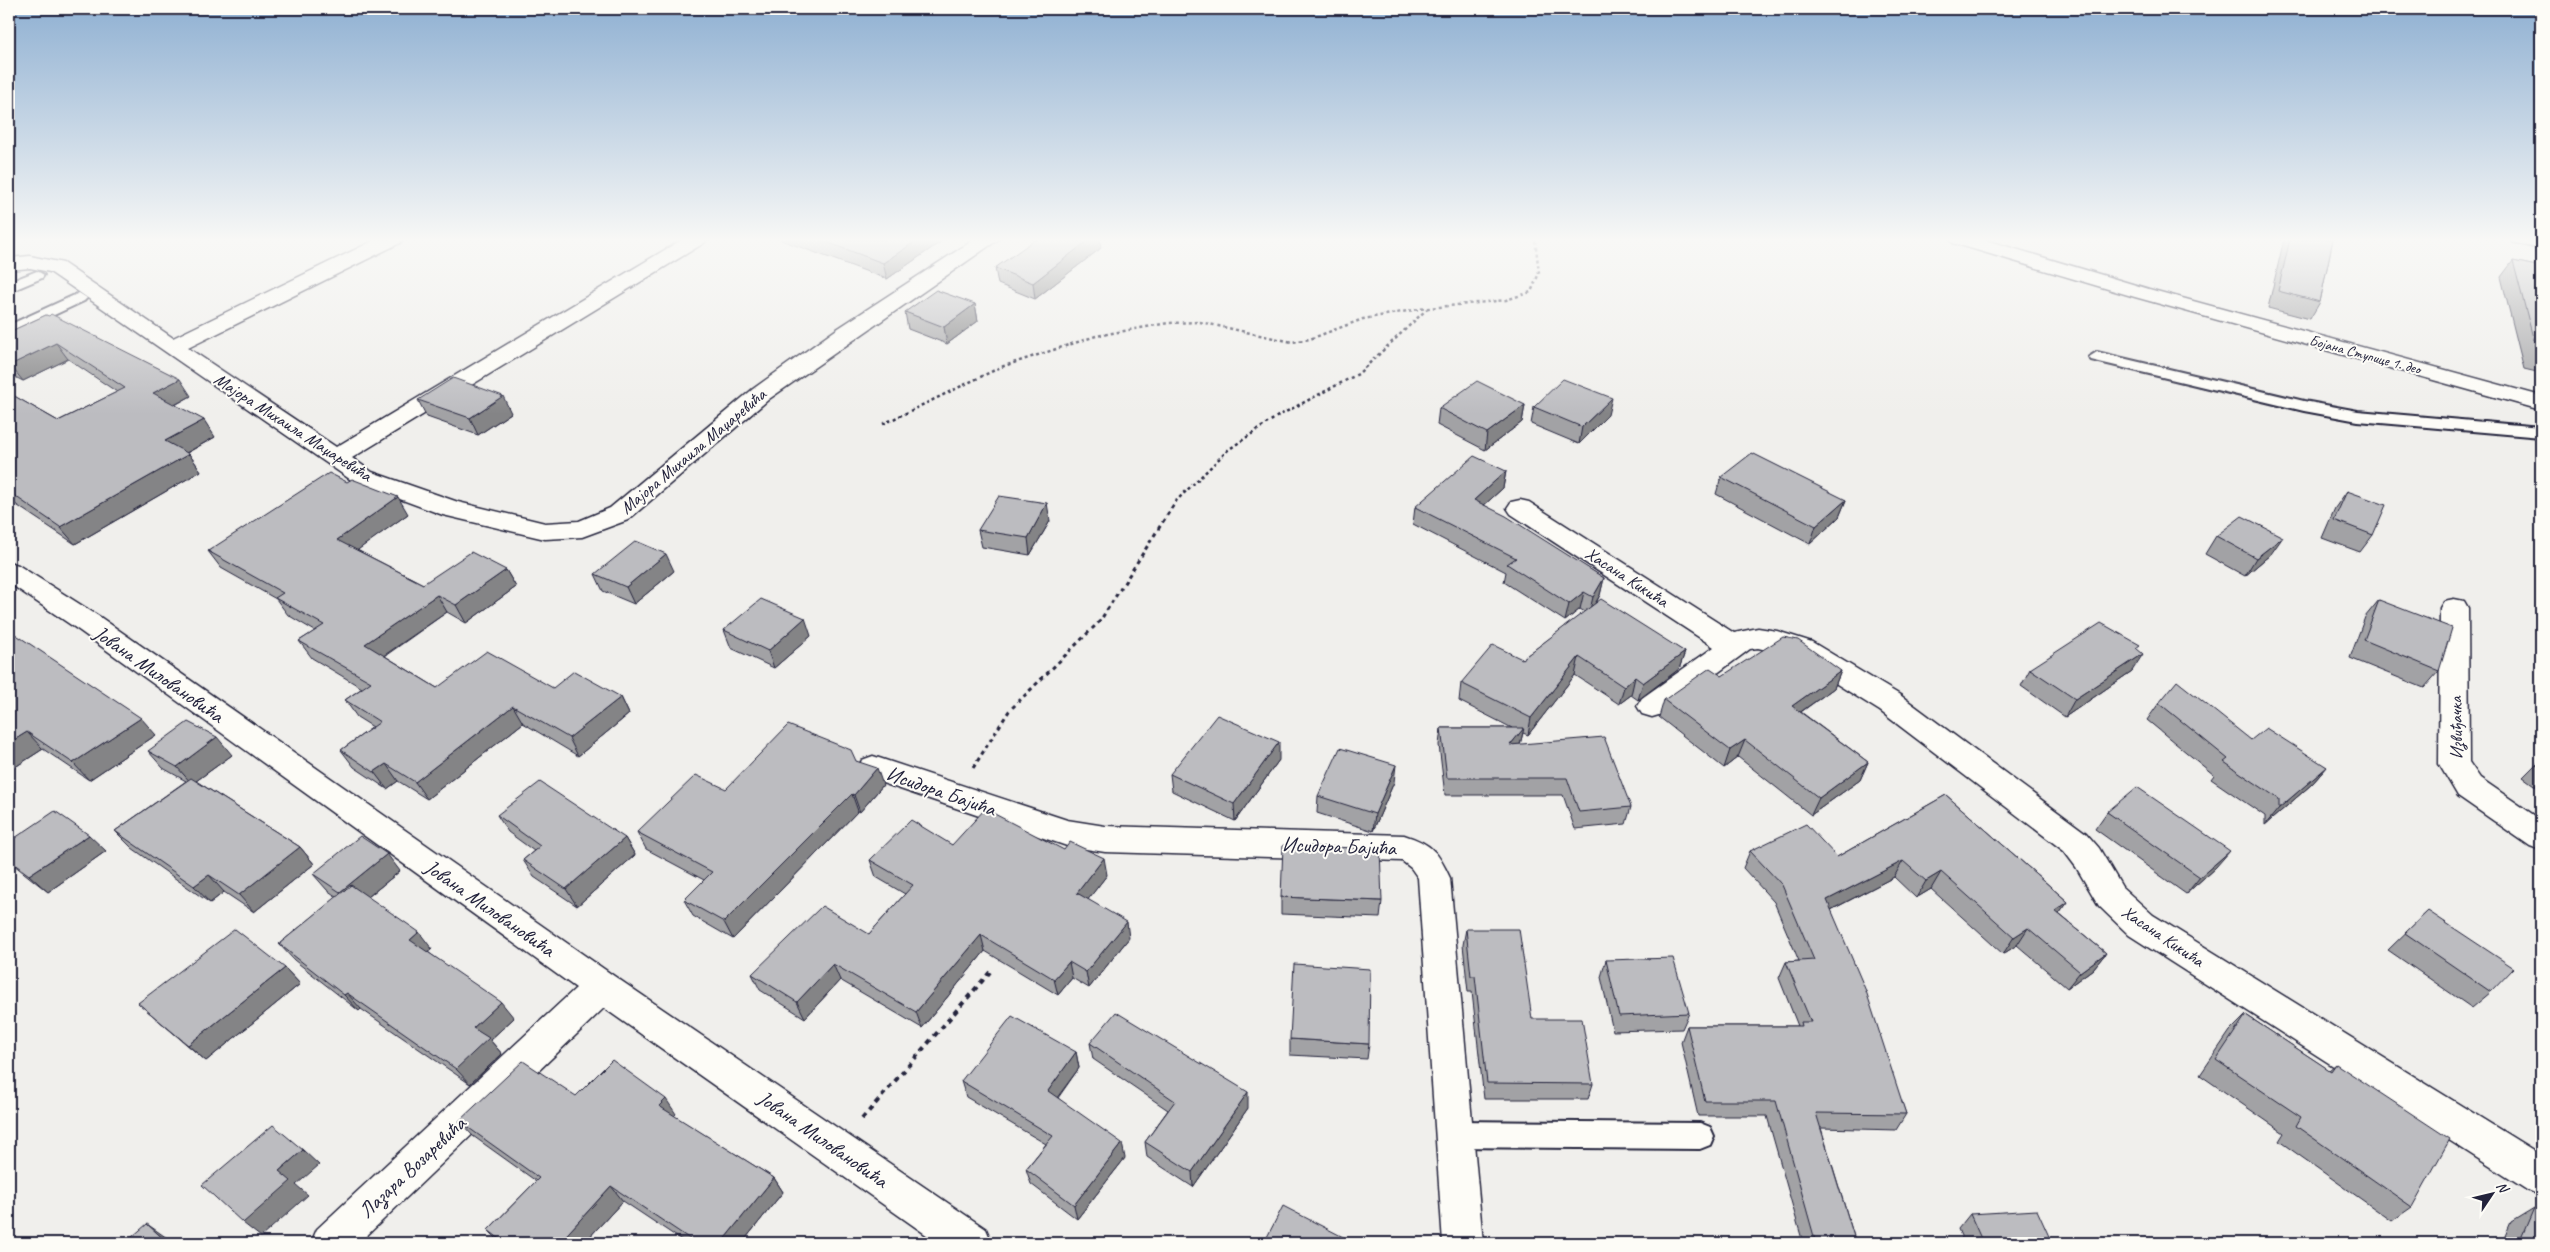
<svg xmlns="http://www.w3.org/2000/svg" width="2550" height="1252" font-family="Caveat,sans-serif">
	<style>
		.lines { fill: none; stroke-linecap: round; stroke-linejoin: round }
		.service-casing { stroke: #22223b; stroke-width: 4 }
		.minor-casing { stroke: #22223b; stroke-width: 3 }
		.path-far2 { stroke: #22223b; stroke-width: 2.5; stroke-dasharray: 3 3; stroke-linecap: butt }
		.path-far1 { stroke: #22223b; stroke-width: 3; stroke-dasharray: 4 4; stroke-linecap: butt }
		.path { stroke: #22223b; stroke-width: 4; stroke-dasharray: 5 5; stroke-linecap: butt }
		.service { fill: #fdfcf7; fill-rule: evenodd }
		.minor { fill: #fdfcf7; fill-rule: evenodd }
		.wall { fill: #a2a2a5; stroke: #22223b }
		.shaded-wall { fill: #848486; stroke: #22223b }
		.building { fill: #bcbcc0; stroke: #22223b }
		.labels { text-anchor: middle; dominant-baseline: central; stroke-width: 4; stroke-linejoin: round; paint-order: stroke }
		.far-street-label { font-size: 15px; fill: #22223b; stroke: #fdfcf7 }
		.street-label { font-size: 18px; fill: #22223b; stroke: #fdfcf7 }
		.near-street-label { font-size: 21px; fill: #22223b; stroke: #fdfcf7 }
	</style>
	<rect width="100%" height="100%" fill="#f0efec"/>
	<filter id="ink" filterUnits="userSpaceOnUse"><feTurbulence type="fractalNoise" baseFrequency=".02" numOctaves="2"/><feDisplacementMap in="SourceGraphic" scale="10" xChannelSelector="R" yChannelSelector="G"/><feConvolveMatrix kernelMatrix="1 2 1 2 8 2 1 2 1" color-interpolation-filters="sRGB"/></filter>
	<g filter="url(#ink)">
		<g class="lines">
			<g class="service-casing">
				<g id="service">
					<path d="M2511 239 2541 241V249L2513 242Z"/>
					<path d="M37 271 44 275 42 278 9 292V282Z"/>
					<path d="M79 293 87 298 84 301 9 336V325Z"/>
					<path d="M2097 352 2304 401 2358 411 2541 427V437L2358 421 2304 411 2091 360 2089 357Z"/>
					<path d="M1454 1121 1700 1123 1710 1127 1714 1136 1710 1145 1700 1149 1454 1147 1444 1143 1440 1134 1444 1125Z"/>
				</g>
			</g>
			<g class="minor-casing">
				<g id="minor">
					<path d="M377 239H403L400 243 188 348 336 447 683 239H707L704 243 352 458 372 472 458 502 545 523 579 521 610 508 753 389 837 329 975 239H999L769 399 628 520 582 537 545 539 443 515 354 482 50 272 30 268 9 270V258L30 256 63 263 173 338Z"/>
					<path d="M1950 239H1982L2149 289 2541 396V410L2135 297 1953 243Z"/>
					<path d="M1520 500 1529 502 1734 633 1758 628 1777 631 1812 642 1900 695 2086 833 2099 848 2122 887 2153 915 2541 1155V1196L2527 1190 2129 935 2099 906 2076 867 2064 851 1880 711 1792 656 1758 648 1750 649 1662 714 1652 717 1642 714 1637 706 1642 698 1714 647 1511 514 1507 508 1511 502Z"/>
					<path d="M9 562 18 565 100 617 614 976 986 1229 992 1243H938L604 1008 359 1243H311L317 1229 576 988 80 631 9 583Z"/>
					<path d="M2454 599 2464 601 2468 608 2469 762 2480 778 2541 820V850L2530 846 2458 796 2439 764 2440 608 2444 601Z"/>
					<path d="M873 756 1067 820 1105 826 1404 835C1432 844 1438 852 1450 878L1483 1243H1443L1418 878 1411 868 1402 861 1105 852 1067 846 862 776 858 768 862 760Z"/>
				</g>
			</g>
			<g class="path-far2">
				<path d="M883 424 1001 367 1096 336 1168 323 1200 322 1292 342 1310 339 1363 319 1419 309 1506 300 1531 292 1539 273 1535 239"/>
				<path d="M1175 502 1228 450 1278 416 1358 374 1427 309"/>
			</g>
			<path class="path-far1" d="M973 768 1009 711 1100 621 1176 501"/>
			<path class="path" d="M862 1119 990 972"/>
			<use href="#service" class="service"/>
			<use href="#minor" class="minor"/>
		</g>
		<g class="wall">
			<path d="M780 239H945L887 279 781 240Z"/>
			<path d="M2284 239H2333L2320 302 2310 319 2268 308Z"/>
			<path d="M1101 248 1035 299 998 284 995 268Z"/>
			<path d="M2513 261 2541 267V373L2524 369 2501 277Z"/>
			<path d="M975 304 978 321 947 344 908 329 905 312Z"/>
			<path d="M46 315 191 396 175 405 215 437 187 453 189 454 201 471 75 544 9 500V393L58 421 117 392 68 359 23 381 9 374V332Z"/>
			<path d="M418 400 511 413 478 435 427 417Z"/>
			<path d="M1525 405 1522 422 1485 450 1437 425 1439 408Z"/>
			<path d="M1534 407 1608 415 1579 444 1531 424Z"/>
			<path d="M1506 471 1503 488 1484 505 1604 578 1600 595 1596 603 1685 652 1679 669 1638 700 1631 695 1619 704 1575 675 1528 735 1523 733 1520 744 1631 807 1626 824 1575 829 1563 795H1445L1439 745 1441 728H1512L1459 701 1461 683 1522 659 1585 612 1580 609 1565 621 1504 582 1506 572 1413 524 1415 507Z"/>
			<path d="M1721 477 1846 500 1839 517 1810 544 1716 494Z"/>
			<path d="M2347 491 2373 535 2360 552 2322 538 2335 508Z"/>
			<path d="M408 514 357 550 423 584 506 570 516 587 466 623 447 612 385 656 437 688H553L621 697 629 714 578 756 523 723 427 799 398 781 387 789 354 767 341 750 373 727 357 717 345 700 362 688 312 658 299 641 315 631 288 615 276 599 221 568 208 551Z"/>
			<path d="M1050 521 1030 555 982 547 978 530Z"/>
			<path d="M2216 536 2271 554 2245 576 2205 554Z"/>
			<path d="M674 571 634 604 603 591 595 574Z"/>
			<path d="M2379 600 2439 671 2424 688 2350 658 2365 617Z"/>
			<path d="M9 630 156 735 89 780 43 749 9 771Z"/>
			<path d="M724 630 811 636 774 668 731 648Z"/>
			<path d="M2137 649 2132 671 2065 717 2021 686 2030 669Z"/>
			<path d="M1841 671 1834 688 1801 712 1868 762 1860 780 1811 815 1738 757 1724 768 1659 717 1664 700 1722 676Z"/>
			<path d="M2159 703 2251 740 2327 767 2312 784 2265 825V816L2211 779 2214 775 2147 720Z"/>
			<path d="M148 751 232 755 196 781 300 847 314 864 254 912 224 892 210 903 132 848 115 831 186 781 163 768Z"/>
			<path d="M1279 760 1235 821 1172 791 1170 774Z"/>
			<path d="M856 761 883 785 860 812 858 811 733 939 693 916 684 900 704 880 646 849 637 832 726 789Z"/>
			<path d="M2541 761V790L2523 777 2536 764Z"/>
			<path d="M1394 782 1373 831 1317 813 1318 796Z"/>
			<path d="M1946 795 2068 902 2059 914 2106 953 2093 969 2067 988 2017 945 2003 954 1931 889 1916 898 1894 877 1831 910 1906 1114 1896 1130 1821 1128 1855 1240 1853 1243H1803L1767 1116H1698L1681 1042 1687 1026H1798L1779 978 1786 962 1799 961 1774 902 1743 868 1750 851 1837 857Z"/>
			<path d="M2107 812 2216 867 2186 894 2095 829Z"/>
			<path d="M497 815 625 838 635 855 577 906 534 877 523 860 534 851 508 832Z"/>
			<path d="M9 842 106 851 48 892 9 861Z"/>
			<path d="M952 845 1107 875 1088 899 1129 938 1089 988 1072 978 1058 995 985 951 922 1028 840 980 805 1018 760 990 752 974 869 934 905 894 876 877 870 860Z"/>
			<path d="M400 871 368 897 432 949 428 952 514 1018 490 1040 502 1054 470 1084 361 1009 359 1011 294 960 279 944 337 897 327 890 313 874Z"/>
			<path d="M1281 897 1382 901 1380 918 1281 914Z"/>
			<path d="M2428 911 2491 992 2472 1008 2388 950Z"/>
			<path d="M1466 929 1532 1019 1593 1084 1588 1099H1484L1472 992H1468L1463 945Z"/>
			<path d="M1606 960 1689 1013 1682 1029 1613 1031 1601 977Z"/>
			<path d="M285 968 300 984 206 1061 138 1003Z"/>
			<path d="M2246 1015 2329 1070 2336 1064 2412 1207 2392 1221 2279 1141 2284 1133 2200 1075 2230 1031Z"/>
			<path d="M1290 1039 1369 1044 1367 1059 1290 1055Z"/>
			<path d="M1090 1043 1248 1108 1193 1187 1147 1157 1145 1142 1168 1110 1093 1059Z"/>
			<path d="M1076 1052 1079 1068 1058 1098 1125 1158 1077 1219 1031 1184 1026 1169 1046 1144 966 1097 961 1081Z"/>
			<path d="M676 1114 674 1116 774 1178 783 1192 742 1243H686L623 1201 584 1243H501L488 1230 536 1181 473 1136 459 1121Z"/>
			<path d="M2534 1208 2541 1243H2502L2511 1222Z"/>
			<path d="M1970 1214 2052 1243H1964L1958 1229Z"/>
		</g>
		<g class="shaded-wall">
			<path d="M919 239H945L887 279 883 263Z"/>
			<path d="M1090 239H1100L1101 248 1035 299 1033 283Z"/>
			<path d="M975 304 978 321 947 344 944 327Z"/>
			<path d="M56 343 68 359 23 381 10 365Z"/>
			<path d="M180 379 191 396 165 410 153 393Z"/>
			<path d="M503 396 511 413 478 435 470 418Z"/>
			<path d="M1612 398 1608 415 1579 444 1582 427Z"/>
			<path d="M1525 405 1522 422 1485 450 1487 433Z"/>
			<path d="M204 420 215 437 177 458 165 441Z"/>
			<path d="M189 454 201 471 75 544 60 527Z"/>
			<path d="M1506 471 1503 488 1471 517 1474 500Z"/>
			<path d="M398 497 408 514 348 557 337 540Z"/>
			<path d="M1846 500 1839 517 1810 544 1816 526Z"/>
			<path d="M1047 503 1050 521 1030 555 1028 538Z"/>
			<path d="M2283 537 2271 554 2245 576 2256 558Z"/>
			<path d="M666 554 674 571 634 604 626 587Z"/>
			<path d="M506 570 516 587 466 623 456 605Z"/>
			<path d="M1604 578 1600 595 1589 614 1593 597Z"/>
			<path d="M1584 592 1580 609 1565 621 1569 604Z"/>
			<path d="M437 595 447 612 376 661 365 644Z"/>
			<path d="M805 618 811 636 774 668 768 651Z"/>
			<path d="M1685 652 1679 669 1638 700 1643 683Z"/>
			<path d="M2143 654 2132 671 2065 717 2075 699Z"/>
			<path d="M1579 657 1575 675 1528 735 1531 718Z"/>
			<path d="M1841 671 1834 688 1785 723 1792 706Z"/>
			<path d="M1635 677 1631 695 1619 704 1624 687Z"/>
			<path d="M621 697 629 714 578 756 569 738Z"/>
			<path d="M513 706 523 723 427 799 415 782Z"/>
			<path d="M141 718 156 735 89 780 73 763Z"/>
			<path d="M1524 728 1520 745H1510Z"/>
			<path d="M27 732 43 749 9 771V743Z"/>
			<path d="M217 737 232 755 192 784 177 767Z"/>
			<path d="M1745 740 1738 757 1724 768 1730 750Z"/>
			<path d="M1279 742V760L1235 821 1234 804Z"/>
			<path d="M1868 762 1860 780 1811 815 1819 798Z"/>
			<path d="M386 764 398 781 387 789 374 772Z"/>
			<path d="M1396 765 1394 782 1373 831 1375 814Z"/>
			<path d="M2327 767 2312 784 2265 825 2279 808Z"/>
			<path d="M877 768 883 785 860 812 854 795Z"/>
			<path d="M852 794 858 811 733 939 724 922Z"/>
			<path d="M89 835 106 851 48 892 29 875Z"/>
			<path d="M625 838 635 855 577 906 566 889Z"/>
			<path d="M300 847 314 864 254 912 239 895Z"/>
			<path d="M2230 851 2216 867 2186 894 2200 877Z"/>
			<path d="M387 854 400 871 353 909 340 892Z"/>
			<path d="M1104 858 1107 875 1080 910 1077 893Z"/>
			<path d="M1903 861 1894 877 1819 916 1827 900Z"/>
			<path d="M1941 872 1931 889 1916 898 1926 881Z"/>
			<path d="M209 875 224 892 210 903 194 886Z"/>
			<path d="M2068 902 2056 918 2055 911Z"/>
			<path d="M1127 922 1129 938 1089 988 1086 972Z"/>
			<path d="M2028 928 2017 945 2003 954 2014 937Z"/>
			<path d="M419 932 432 949 423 956 410 940Z"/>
			<path d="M981 935 985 951 922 1028 916 1012Z"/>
			<path d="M2106 953 2093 969 2067 988 2080 972Z"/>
			<path d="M1069 962 1072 978 1058 995 1054 979Z"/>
			<path d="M833 964 840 980 805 1018 797 1002Z"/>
			<path d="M285 968 300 984 206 1061 188 1045Z"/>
			<path d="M347 993 361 1009 359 1011 344 995Z"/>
			<path d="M501 1002 514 1018 490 1040 502 1054 470 1084 456 1069 473 1028Z"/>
			<path d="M1076 1052 1079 1068 1051 1106 1048 1091Z"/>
			<path d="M1248 1092V1108L1193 1187 1192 1172Z"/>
			<path d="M666 1099 676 1114 669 1121 659 1106Z"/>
			<path d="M1122 1143 1125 1158 1077 1219 1074 1205Z"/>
			<path d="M303 1150 319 1165 296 1185 308 1195 261 1237 243 1223 279 1171Z"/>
			<path d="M774 1178 783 1192 742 1243H721Z"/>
			<path d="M611 1186 623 1201 584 1243H559Z"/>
			<path d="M147 1224 167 1238 172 1243H168Z"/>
		</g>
		<g class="building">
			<path d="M818 239H919L883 263Z"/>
			<path d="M1036 239H1090L1033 283 995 268Z"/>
			<path d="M2290 239H2333L2320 302 2278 291Z"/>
			<path d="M2513 261 2541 267V354L2537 353Z"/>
			<path d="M936 290 975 304 944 327 905 312Z"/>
			<path d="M51 314 180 379 153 393 204 420 165 441 189 454 60 527 9 492V393L58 421 125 388 56 343 10 365 9 364V332L46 315 49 316Z"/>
			<path d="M453 378 503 396 470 418 418 400Z"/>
			<path d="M1563 379 1612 398 1582 427 1534 407Z"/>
			<path d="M1477 381 1525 405 1487 433 1439 408Z"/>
			<path d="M1752 453 1846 500 1816 526 1721 477Z"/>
			<path d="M1474 456 1506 471 1474 500 1506 516 1604 578 1593 597 1584 592 1569 604 1507 564 1516 558 1415 507Z"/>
			<path d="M329 473 347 482 352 479 398 497 337 540 423 584 471 552 506 570 456 605 437 595 365 644 437 688 487 651 553 688 574 671 621 697 569 738 513 706 415 782 386 764 374 772 341 750 380 722 345 700 371 682 299 641 324 625 275 598 283 593 208 551Z"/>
			<path d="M2347 491 2386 505 2373 535 2334 520Z"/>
			<path d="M999 496 1047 503 1028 538 978 530Z"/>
			<path d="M2242 516 2283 537 2256 558 2216 536Z"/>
			<path d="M636 541 666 554 626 587 595 574Z"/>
			<path d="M761 599 805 618 768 651 724 630Z"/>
			<path d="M1601 599 1685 652 1643 683 1635 677 1624 687 1579 657 1531 718 1461 683 1493 645 1522 659Z"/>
			<path d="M2379 600 2452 628 2439 671 2364 640Z"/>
			<path d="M2101 623 2140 645 2136 648 2143 654 2075 699 2030 669Z"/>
			<path d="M9 630 141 718 73 763 27 732 9 743Z"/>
			<path d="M1783 637 1798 640 1841 671 1792 706 1868 762 1819 798 1745 740 1730 750 1664 700 1710 668 1722 676Z"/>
			<path d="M2177 681 2251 740 2266 728 2327 767 2279 808V799L2224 762 2228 759 2159 703Z"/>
			<path d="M1217 715 1279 742 1234 804 1170 774Z"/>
			<path d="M188 722 217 737 177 767 148 751Z"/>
			<path d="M788 725 851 750 856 761 877 768 854 795 852 794 724 922 684 900 712 872 637 832 696 775 726 789Z"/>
			<path d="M1441 728H1524L1510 745 1604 737 1631 807 1579 812 1567 778H1447Z"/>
			<path d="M1340 748 1396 765 1375 814 1318 796Z"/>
			<path d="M2541 761V767L2536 764Z"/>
			<path d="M191 778 300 847 239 895 209 875 194 886 115 831Z"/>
			<path d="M540 782 625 838 566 889 523 860 540 846 497 815Z"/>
			<path d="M2137 787 2230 851 2200 877 2107 812Z"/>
			<path d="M1946 795 2068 902 2055 911 2106 953 2080 972 2028 928 2014 937 1941 872 1926 881 1903 861 1827 900 1866 991 1906 1114 1816 1113 1855 1240H1815L1776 1101H1705L1687 1026H1802L1801 1022H1811L1786 962 1814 960 1782 885 1750 851 1806 824 1837 857Z"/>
			<path d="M985 809 1064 850 1070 842 1104 858 1077 893 1127 922 1086 972 1069 962 1054 979 981 935 916 1012 833 964 797 1002 752 974 822 906 869 934 913 885 870 860 911 820 952 845Z"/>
			<path d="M55 811 89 835 29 875 9 860V842Z"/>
			<path d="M360 836 387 854 340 892 313 874Z"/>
			<path d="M1283 845 1380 849 1382 901 1281 897Z"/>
			<path d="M351 885 419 932 410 940 501 1002 473 1028 489 1038 456 1069 347 993 344 995 279 944Z"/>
			<path d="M2428 911 2514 968 2491 992 2405 933Z"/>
			<path d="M235 929 285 968 188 1045 138 1003Z"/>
			<path d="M1466 929H1519L1532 1019H1582L1593 1084 1487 1083 1475 976H1471Z"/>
			<path d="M1673 958 1689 1013 1619 1016 1606 960Z"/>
			<path d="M1294 964 1370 969 1369 1044 1290 1039Z"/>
			<path d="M1116 1012 1248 1092 1192 1172 1145 1142 1175 1101 1090 1043Z"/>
			<path d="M2246 1015 2331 1071 2336 1064 2450 1139 2412 1207 2296 1126 2301 1117 2216 1060Z"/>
			<path d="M1012 1016 1076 1052 1048 1091 1122 1143 1074 1205 1026 1169 1053 1136 961 1081Z"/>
			<path d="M612 1060 666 1099 659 1106 774 1178 721 1243H696L611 1186 559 1243H505L488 1230 539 1178 459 1121 523 1061 576 1096Z"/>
			<path d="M273 1125 303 1150 279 1171 291 1181 243 1223 202 1185Z"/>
			<path d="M1283 1206 1345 1238 1342 1243H1264Z"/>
			<path d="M2534 1208 2541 1213V1243H2519Z"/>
			<path d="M2037 1210 2052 1243H1983L1970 1214Z"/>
			<path d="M147 1224 168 1243H125Z"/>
		</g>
	</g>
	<linearGradient id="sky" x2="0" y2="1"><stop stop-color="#8fb0d2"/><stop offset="0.58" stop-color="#f8f8f6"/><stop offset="1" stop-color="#f8f8f6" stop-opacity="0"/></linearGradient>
	<rect width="2550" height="414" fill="url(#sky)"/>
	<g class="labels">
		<g class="far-street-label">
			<text transform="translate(2365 355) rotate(15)">Бојана Ступице 1. део</text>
		</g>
		<g class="street-label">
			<text transform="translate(293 427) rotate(33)">Мајора Михаила Маџаревића</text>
			<text transform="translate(693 451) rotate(-40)">Мајора Михаила Маџаревића</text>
			<text transform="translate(1627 577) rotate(33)">Хасана Кикића</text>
			<text transform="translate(2456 728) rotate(-91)">Извиђачка</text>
			<text transform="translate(2163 936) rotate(34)">Хасана Кикића</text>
		</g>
		<g class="near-street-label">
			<text transform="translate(159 674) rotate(35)">Јована Миловановића</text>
			<text transform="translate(941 791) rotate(19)">Исидора Бајића</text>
			<text transform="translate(1339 846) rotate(2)">Исидора Бајића</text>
			<text transform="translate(490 908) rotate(35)">Јована Миловановића</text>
			<text transform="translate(823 1139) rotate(35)">Јована Миловановића</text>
			<text transform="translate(412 1167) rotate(-43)">Лазара Возаревића</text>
		</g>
	</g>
	<rect width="2550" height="1252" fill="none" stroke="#fdfcf7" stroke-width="30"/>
	<rect x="15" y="15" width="2520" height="1222" fill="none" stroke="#22223b" stroke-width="2" filter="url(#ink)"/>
	<g transform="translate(2492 1194) rotate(55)" stroke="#fdfcf7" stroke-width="4" paint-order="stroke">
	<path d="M0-4L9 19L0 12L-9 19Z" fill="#22223b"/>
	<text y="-8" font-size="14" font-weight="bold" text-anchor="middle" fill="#22223b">N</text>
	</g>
</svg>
